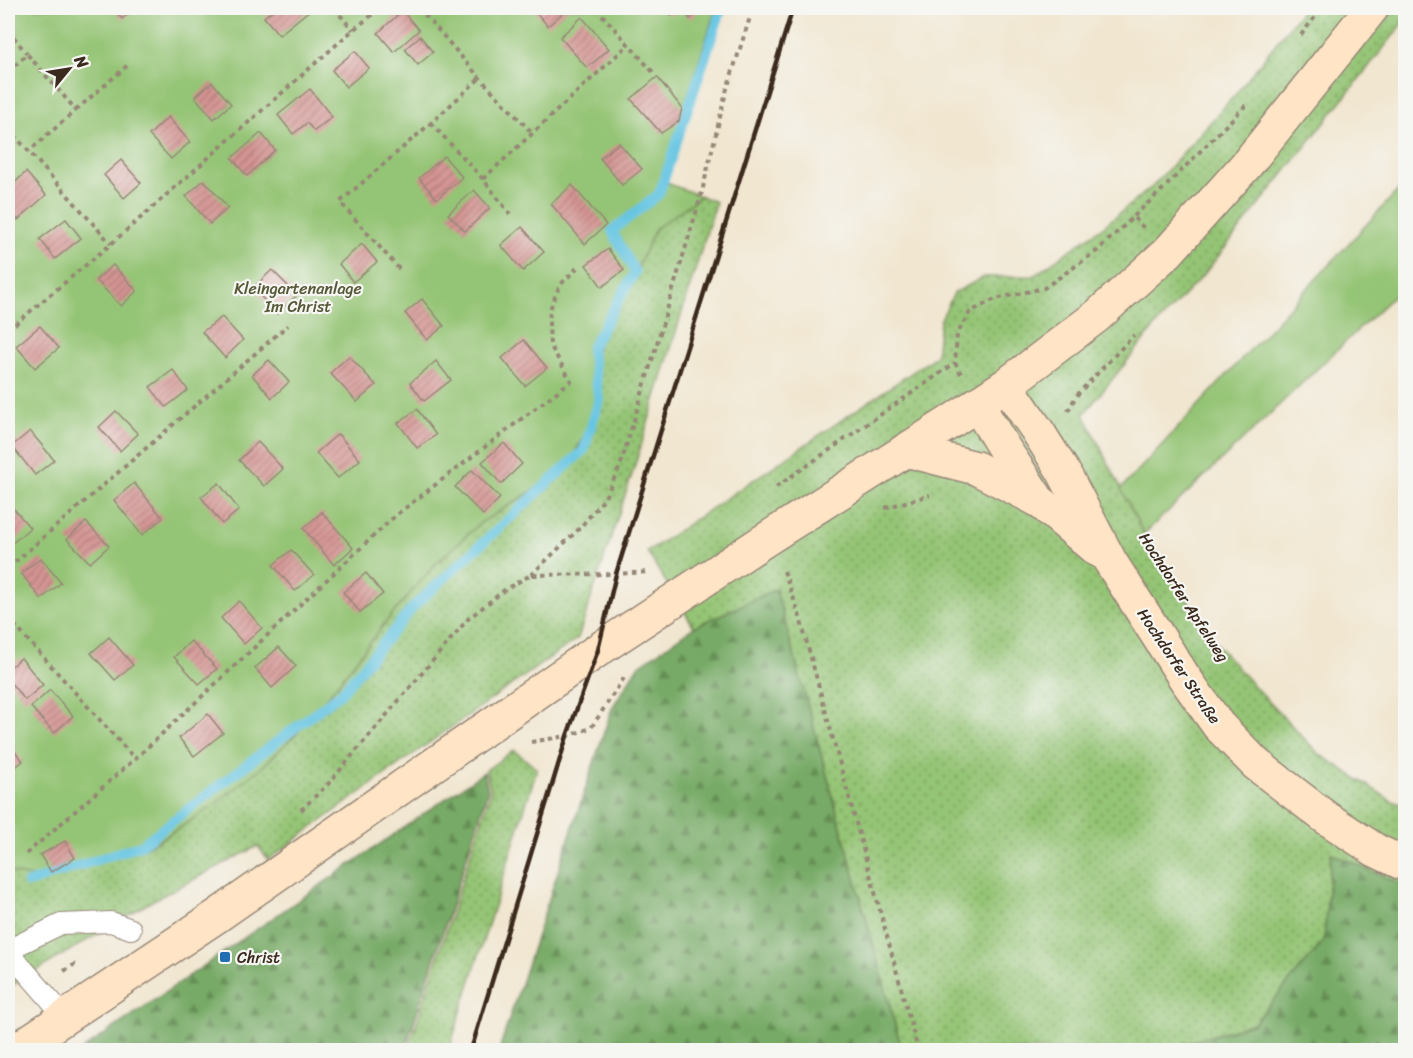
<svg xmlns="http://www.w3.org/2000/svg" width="1413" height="1058" font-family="Sriracha,sans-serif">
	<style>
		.grass { fill: url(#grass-dots); stroke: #687749; stroke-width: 1.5 }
		.forest { fill: url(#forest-firs); stroke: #596a42; stroke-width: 1.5 }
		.garden { fill: #94c474; stroke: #687749; stroke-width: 1.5 }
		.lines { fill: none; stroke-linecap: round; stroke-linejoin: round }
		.stream { stroke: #64c4e2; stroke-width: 10 }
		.building { fill: url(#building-hatch) }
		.lane-casing { stroke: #968877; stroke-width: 22 }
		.secondary-casing { stroke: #968877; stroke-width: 36 }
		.path { stroke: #968877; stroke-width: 4; stroke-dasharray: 4.5 4.5; stroke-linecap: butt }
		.lane { stroke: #fff; stroke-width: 20 }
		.secondary { stroke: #ffe4c6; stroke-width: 33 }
		.rail { stroke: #3b2a1e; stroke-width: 4.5 }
		.poi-dot { fill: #1f6fb2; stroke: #f6f6f2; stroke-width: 2 }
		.labels { text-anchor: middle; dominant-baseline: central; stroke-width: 4.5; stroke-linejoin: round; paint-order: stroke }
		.park-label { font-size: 16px; fill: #565838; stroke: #f6f6f2 }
		.street-label { font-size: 16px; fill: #3b2a1e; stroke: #f6f6f2 }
		.poi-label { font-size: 16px; fill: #3b2a1e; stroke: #f6f6f2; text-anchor: start }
	</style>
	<defs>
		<pattern id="grass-dots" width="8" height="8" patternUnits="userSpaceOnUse" patternTransform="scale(1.5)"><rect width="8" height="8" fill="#94c474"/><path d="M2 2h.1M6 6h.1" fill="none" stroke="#7a9f5f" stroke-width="1.8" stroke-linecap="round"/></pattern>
		<pattern id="forest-firs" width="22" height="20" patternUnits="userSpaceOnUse" patternTransform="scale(1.5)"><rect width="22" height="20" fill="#7a6"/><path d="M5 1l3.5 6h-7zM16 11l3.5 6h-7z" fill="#638b53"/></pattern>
		<pattern id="building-hatch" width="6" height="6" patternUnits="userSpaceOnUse" patternTransform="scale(1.5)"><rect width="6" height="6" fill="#d49493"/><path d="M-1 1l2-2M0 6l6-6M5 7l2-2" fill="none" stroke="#ad7977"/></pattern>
	</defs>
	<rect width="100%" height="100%" fill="#f6f6f2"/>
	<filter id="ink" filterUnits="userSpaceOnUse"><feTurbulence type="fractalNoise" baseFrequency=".0167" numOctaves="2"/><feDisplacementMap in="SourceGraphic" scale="12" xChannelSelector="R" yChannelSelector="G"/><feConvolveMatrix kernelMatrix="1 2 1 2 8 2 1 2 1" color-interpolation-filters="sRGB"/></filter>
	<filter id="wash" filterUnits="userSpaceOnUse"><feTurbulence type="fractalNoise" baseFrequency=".008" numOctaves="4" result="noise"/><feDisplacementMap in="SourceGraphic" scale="24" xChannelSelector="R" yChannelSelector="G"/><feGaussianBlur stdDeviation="1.35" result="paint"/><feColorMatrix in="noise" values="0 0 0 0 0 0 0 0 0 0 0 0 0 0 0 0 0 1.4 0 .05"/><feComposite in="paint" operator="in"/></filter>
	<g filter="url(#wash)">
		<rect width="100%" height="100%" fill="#f1e6d0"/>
		<g class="grass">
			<path d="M1304 8H1405V21L1205 273 1158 323 1084 414 1144 534 1219 647 1252 684 1319 754 1390 800 1405 806V886L1331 853 1324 941 1254 1024 1164 1050H902L776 590 694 627 647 552 936 356 940 321 954 293 984 277 1033 276 1100 229 1153 186 1234 96Z"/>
			<path d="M701 196 716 202 635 465 578 638 405 760 268 860 258 846 152 901 8 988V872L35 878 90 862 115 857 147 847 181 827 216 803 261 768 299 731 332 691 384 624 436 563 480 523 524 496 566 468 586 433 599 398 594 358 604 326 627 290 655 229Z"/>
			<path d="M514 750 537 769 449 1050H408L491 791 486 770Z"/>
		</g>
		<g class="forest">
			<path d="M776 589 902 1050H499L612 708 638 666 694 627Z"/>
			<path d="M484 772 488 791 405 1050H82Z"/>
			<path d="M1331 853 1405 886V1050H1164L1254 1023 1324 941Z"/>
		</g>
		<g class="garden">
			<path d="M8 8H716L661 181 701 196 655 229 627 290 604 326 594 358 600 398 586 432 566 468 524 496 480 523 436 563 384 624 332 691 299 731 261 768 216 803 181 827 147 847 115 857 90 862 35 878 8 872Z"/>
			<path d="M1405 183V285L1144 534 1121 489Z"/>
		</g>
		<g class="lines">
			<path class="stream" d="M28 883 141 845 341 693 416 604 584 450 599 400 591 348 635 272 612 231 659 194 722 8"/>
		</g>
		<g id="blocks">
			<g class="building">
				<path d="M112 8H136L122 19Z"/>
				<path d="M275 8H312L279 35 264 17Z"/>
				<path d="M532 8H569L548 26Z"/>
				<path d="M664 8H702L690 19 680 8 672 16Z"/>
				<path d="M402 11 419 30 394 52 378 33Z"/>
				<path d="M582 17 609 49 587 68 560 37Z"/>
				<path d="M420 36 433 52 418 65 405 49Z"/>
				<path d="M355 51 369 68 346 87 332 70Z"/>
				<path d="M657 77 682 108 679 121 661 133 631 99Z"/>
				<path d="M212 82 231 104 214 119 195 97Z"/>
				<path d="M310 89 332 117 314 131 307 123 293 134 278 115Z"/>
				<path d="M168 117 190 142 171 159 149 135Z"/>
				<path d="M261 133 275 150 247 176 232 158Z"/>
				<path d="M619 143 642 169 622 185 600 158Z"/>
				<path d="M444 156 462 177 437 199 419 178Z"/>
				<path d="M121 160 141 183 124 198 104 175Z"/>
				<path d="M26 172 46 195 18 220 8 208V189Z"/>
				<path d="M204 180 228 208 210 224 186 196Z"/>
				<path d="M572 185 606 225 585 244 551 204Z"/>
				<path d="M474 190 490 208 465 231 448 214Z"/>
				<path d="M66 219 81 238 55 259 40 239Z"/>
				<path d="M522 227 544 252 523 271 501 245Z"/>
				<path d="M362 244 377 262 353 282 339 264Z"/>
				<path d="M608 249 624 270 602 287 586 265Z"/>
				<path d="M113 265 137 291 121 306 96 280Z"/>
				<path d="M272 270 297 295 277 314 253 288Z"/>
				<path d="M422 299 444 326 427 340 405 313Z"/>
				<path d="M222 317 243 340 225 358 202 332Z"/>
				<path d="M40 326 59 348 35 368 16 346Z"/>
				<path d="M524 340 547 368 525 386 502 358Z"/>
				<path d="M349 356 376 385 357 402 330 373Z"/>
				<path d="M269 360 289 382 272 398 252 375Z"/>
				<path d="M436 361 451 380 424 401 410 383Z"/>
				<path d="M173 370 188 390 166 407 150 387Z"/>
				<path d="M417 409 436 435 417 448 398 423Z"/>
				<path d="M116 411 138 434 120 451 99 427Z"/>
				<path d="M30 431 54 460 35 475 12 446Z"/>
				<path d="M338 434 360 460 338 478 316 453Z"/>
				<path d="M258 442 283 469 264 486 239 460Z"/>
				<path d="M504 443 522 464 501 484 482 462Z"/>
				<path d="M472 470 500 498 483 515 455 487Z"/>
				<path d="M134 483 163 518 142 535 114 500Z"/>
				<path d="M219 483 239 510 222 524 201 497Z"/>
				<path d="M9 503 30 528 10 545 8 542V504Z"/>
				<path d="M322 512 353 548 334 565 303 528Z"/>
				<path d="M86 522 109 546 90 563 67 539Z"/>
				<path d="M291 550 314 575 295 591 273 565Z"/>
				<path d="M41 558 61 583 41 599 21 573Z"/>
				<path d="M366 573 383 594 360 612 343 592Z"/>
				<path d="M239 601 262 628 244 644 221 618Z"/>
				<path d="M109 637 133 665 115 680 91 653Z"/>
				<path d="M191 641 217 669 199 684 174 657Z"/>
				<path d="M279 647 296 666 272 688 255 668Z"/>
				<path d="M21 658 43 685 25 700 8 680V669Z"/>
				<path d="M50 690 73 716 54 733 31 707Z"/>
				<path d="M208 714 223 733 194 756 179 738Z"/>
				<path d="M8 743 23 761 8 773Z"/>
				<path d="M65 841 75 858 51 872 40 855Z"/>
			</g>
		</g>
	</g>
	<g filter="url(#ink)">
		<use href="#blocks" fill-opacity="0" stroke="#968877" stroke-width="1.5"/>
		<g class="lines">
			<g class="lane-casing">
				<g id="lane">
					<path d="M8 950 61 924 111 922 131 929"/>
					<path d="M8 951 66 1018"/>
				</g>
			</g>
			<g class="secondary-casing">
				<g id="secondary">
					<path d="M1006 385 1037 430 1063 471 1110 561 1184 677 1218 725 1256 764 1325 817 1375 850 1406 865"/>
					<path d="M977 404 1005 450 1038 500 1097 550"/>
					<path d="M906 450 976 468 1036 499"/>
					<path d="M16 1050 217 916 598 650 765 540 952 421 1006 385 1097 316 1168 252 1247 164 1372 8"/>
				</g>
			</g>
			<g class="path">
				<path d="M334 8 353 30"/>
				<path d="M419 8 480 78 533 134"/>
				<path d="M596 8 653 72"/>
				<path d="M8 30 27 54"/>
				<path d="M1301 35 1322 8"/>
				<path d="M8 72 27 54 76 110 29 151"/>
				<path d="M76 110 128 65"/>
				<path d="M431 123 483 179 510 214"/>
				<path d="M8 128 111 244"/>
				<path d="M483 179 629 44"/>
				<path d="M1134 218 1144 228"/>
				<path d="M399 269 340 202 431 123 480 78"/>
				<path d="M8 330 111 244 353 30 381 8"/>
				<path d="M961 374 955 363 957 334 970 312 995 299 1044 288 1097 251 1164 188 1246 105"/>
				<path d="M1068 411 1076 396 1134 335"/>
				<path d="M776 487 955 363"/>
				<path d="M885 508 930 495"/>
				<path d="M8 568 288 325"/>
				<path d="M784 571 799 614 918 1050"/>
				<path d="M531 575 579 529 604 499 620 467 701 196 726 92 753 8"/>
				<path d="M8 618 135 759"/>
				<path d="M531 742 567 736 591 728 624 678"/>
				<path d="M301 810 329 783 468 619 507 588 531 575 616 574 649 572"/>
				<path d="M26 854 135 759 396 515 571 381 550 345 549 324 550 309 560 285 577 268"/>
				<path d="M64 971 78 962"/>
			</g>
			<use href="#lane" class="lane"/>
			<use href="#secondary" class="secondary"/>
			<path class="rail" d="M471 1050 567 736 598 650 616 574 793 8"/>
		</g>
	</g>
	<rect class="poi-dot" x="219" y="951" width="12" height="12" rx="3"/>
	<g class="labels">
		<g class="park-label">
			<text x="298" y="288">Kleingartenanlage<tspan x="298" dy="18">Im Christ</tspan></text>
		</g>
		<g class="street-label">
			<text transform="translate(1184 597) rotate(57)">Hochdorfer Apfelweg</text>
			<text transform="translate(1179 666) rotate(56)">Hochdorfer Straße</text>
		</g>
		<g class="poi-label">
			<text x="237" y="957">Christ</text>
		</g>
	</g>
	<rect width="1413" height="1058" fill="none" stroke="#f6f6f2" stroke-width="30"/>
	<g transform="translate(69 69) rotate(60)" stroke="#f6f6f2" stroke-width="4.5" paint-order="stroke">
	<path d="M0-4.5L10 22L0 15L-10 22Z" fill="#3b2a1e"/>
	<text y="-9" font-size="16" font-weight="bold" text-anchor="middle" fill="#3b2a1e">N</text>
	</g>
</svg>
